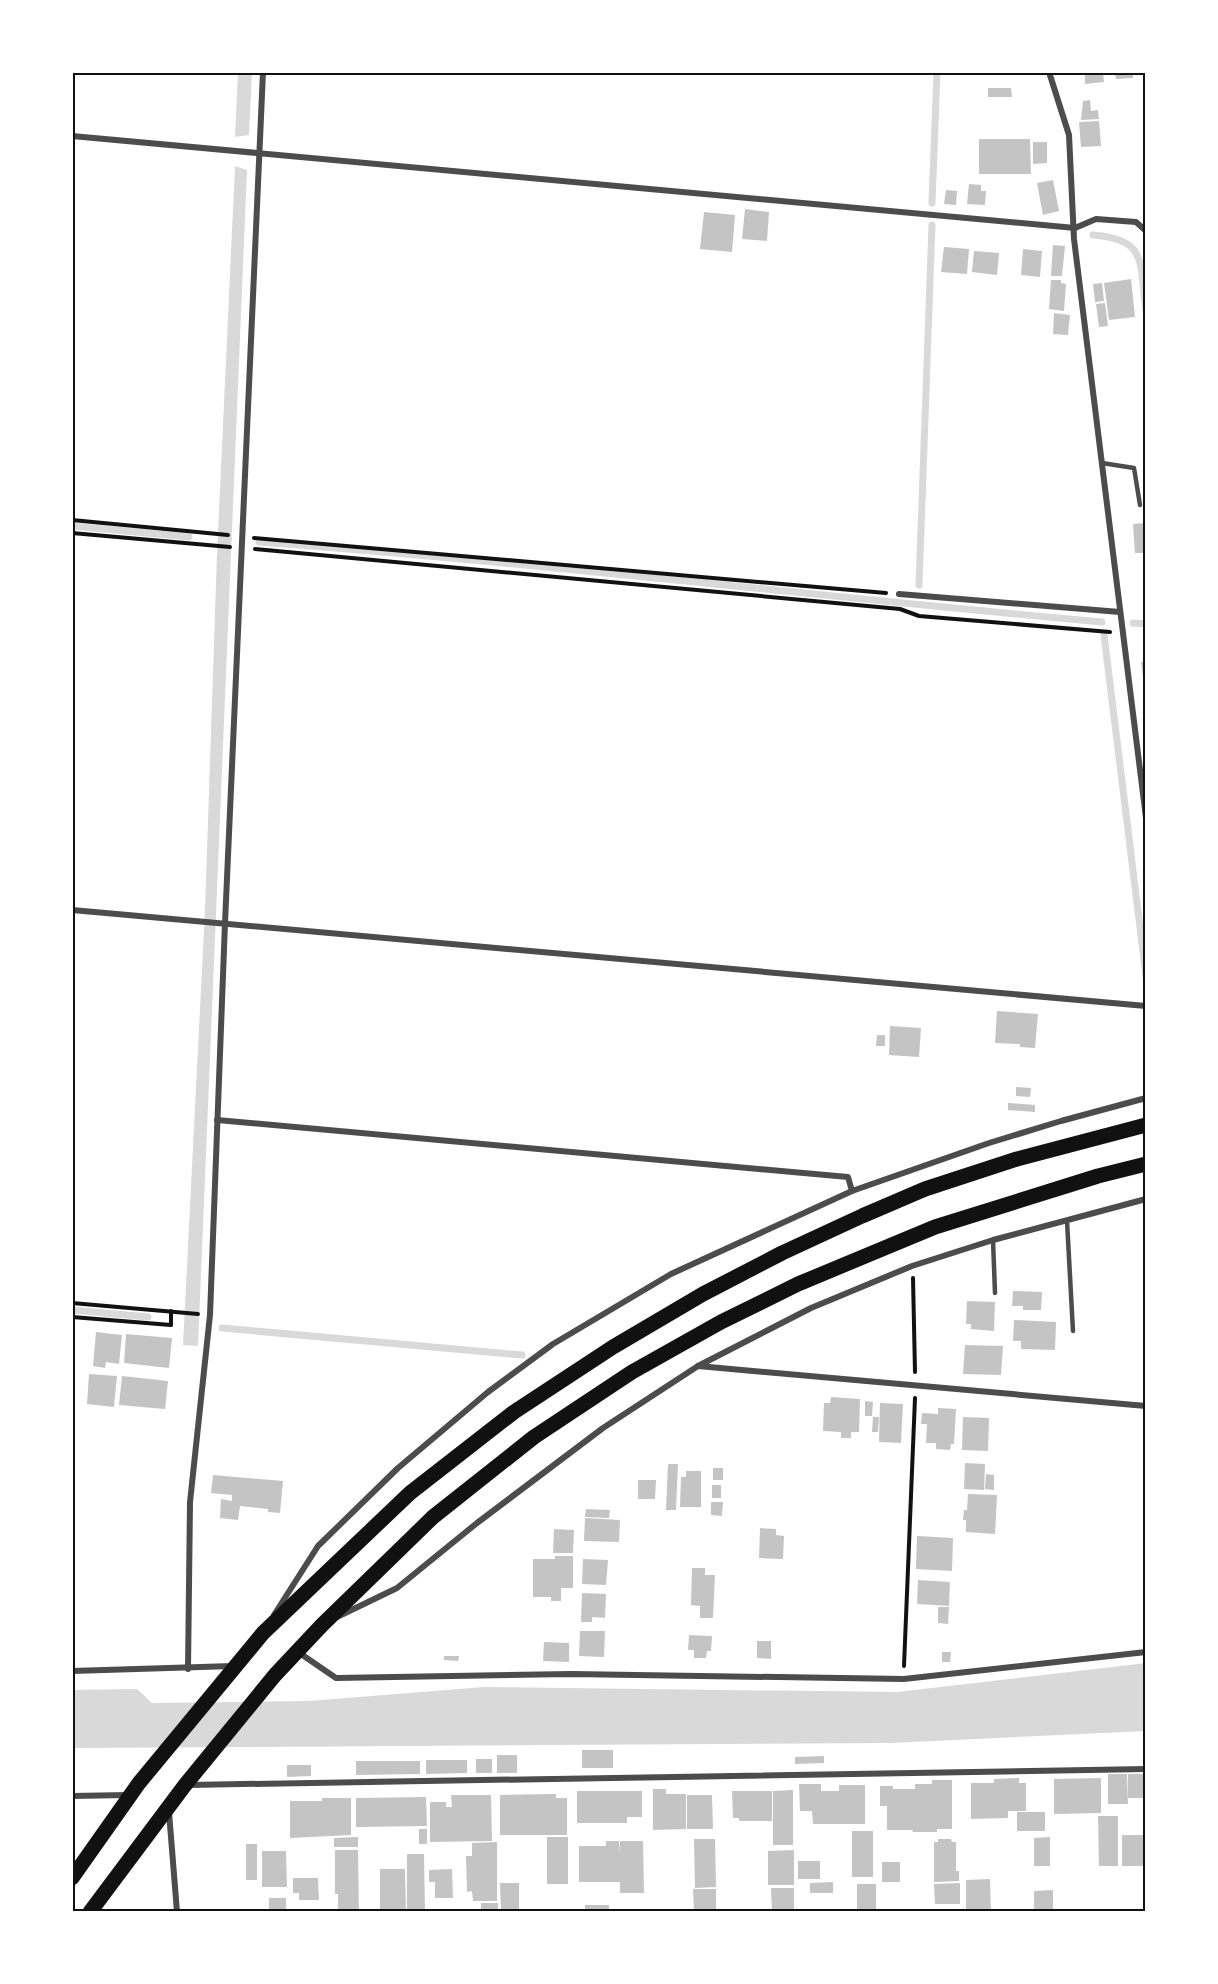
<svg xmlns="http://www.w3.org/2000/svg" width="1218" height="1984" font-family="'Alegreya Sans',sans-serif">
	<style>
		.water { fill: #d9d9d9 }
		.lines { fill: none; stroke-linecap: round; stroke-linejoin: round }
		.stream { stroke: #d9d9d9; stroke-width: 7 }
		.building { fill: #c4c4c4 }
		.path { stroke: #111; stroke-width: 4 }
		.service { stroke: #4c4c4c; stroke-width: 4.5 }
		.minor { stroke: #4c4c4c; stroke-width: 6 }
		.trunk { stroke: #111; stroke-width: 15 }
		.neatline { fill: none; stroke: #111; stroke-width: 2 }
	</style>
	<rect width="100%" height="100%" fill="#fff"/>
	<g class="water">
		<path d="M238 72H252L249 135 235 137Z"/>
		<path d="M235 166 247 170 198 1346 183 1345 205 910 217 554Z"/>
		<path d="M1146 1663V1731L891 1743 72 1748V1690L137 1689 152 1703 309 1701 484 1687 897 1692Z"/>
	</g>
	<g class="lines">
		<g class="stream">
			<path d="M932 203 937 72"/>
			<path d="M1093 235C1149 239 1139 264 1146 310"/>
			<path d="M72 526 189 537"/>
			<path d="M259 542C540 563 821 597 1102 622"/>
			<path d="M919 585 932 225"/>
			<path d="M1133 623 1146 624"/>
			<path d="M1104 635 1146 976"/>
			<path d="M72 1310 148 1317"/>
			<path d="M222 1328 522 1355"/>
		</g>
	</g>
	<g class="building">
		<path d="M1085 72H1103L1104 82 1085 84Z"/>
		<path d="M1115 72H1133V78L1116 79Z"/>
		<path d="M988 88H1011L1012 97H988Z"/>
		<path d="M1090 100 1091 111 1098 110 1099 119 1081 120 1083 101Z"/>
		<path d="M1099 121 1101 146 1081 147 1079 122Z"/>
		<path d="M979 139H1030L1031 174H979Z"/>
		<path d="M1033 142H1047V163L1033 164Z"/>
		<path d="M1053 180 1059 211 1043 215 1037 183Z"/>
		<path d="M969 184 981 185V191H986L985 205 967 204Z"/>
		<path d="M946 190 957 191 956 205 944 204Z"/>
		<path d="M745 209 769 212 767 241 742 239Z"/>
		<path d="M704 212 735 215 732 252 700 249Z"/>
		<path d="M1053 245 1065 246 1062 276H1051Z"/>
		<path d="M944 247 969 249 967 274 941 272Z"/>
		<path d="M1023 249 1042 251 1040 277 1021 275Z"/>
		<path d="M974 251 999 253 997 275 972 272Z"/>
		<path d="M1131 279 1135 317 1109 320 1104 283Z"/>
		<path d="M1051 280H1061V283L1066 284 1064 311 1049 309Z"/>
		<path d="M1102 283 1104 301 1095 302 1093 284Z"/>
		<path d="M1105 303 1108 326 1099 327 1096 304Z"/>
		<path d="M1054 313 1070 315 1068 335 1053 334Z"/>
		<path d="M1146 523V553H1135L1133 524Z"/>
		<path d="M1146 661V692H1145L1141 662Z"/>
		<path d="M997 1011 1038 1014 1035 1048 1020 1047V1044L995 1043Z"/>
		<path d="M890 1026 921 1028 919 1057 889 1055Z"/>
		<path d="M877 1035H885V1046H876Z"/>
		<path d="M1016 1087 1031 1088 1030 1097 1016 1096Z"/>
		<path d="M1008 1103 1035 1105V1112L1008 1110Z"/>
		<path d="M1013 1291 1042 1292 1041 1310H1023V1306H1012Z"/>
		<path d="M967 1301 995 1302 994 1331 971 1329V1324H966Z"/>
		<path d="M1014 1320 1056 1322 1055 1350 1021 1349V1341H1013Z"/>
		<path d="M96 1332 122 1335 119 1364 106 1362 105 1368 93 1366Z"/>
		<path d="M126 1334 172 1338 169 1368 124 1363Z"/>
		<path d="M965 1345 1003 1346 1001 1375 963 1374Z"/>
		<path d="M89 1374 117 1376 114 1407 87 1404Z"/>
		<path d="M122 1376 168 1381 165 1409 119 1405Z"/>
		<path d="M831 1397 860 1399 859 1432H851V1438H841V1432L823 1431 824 1403H830Z"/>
		<path d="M865 1401 873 1402 872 1416H865Z"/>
		<path d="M880 1403 903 1404 901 1443 879 1442Z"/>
		<path d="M938 1408 956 1409 954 1444H951L950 1450 936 1449V1443H926L927 1424H921L922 1413 938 1414Z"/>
		<path d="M873 1417H879L878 1432H872Z"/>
		<path d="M963 1417 989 1418 988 1451 962 1450Z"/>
		<path d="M965 1463 985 1464 984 1490 964 1489Z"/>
		<path d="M668 1464H678L676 1510H666Z"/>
		<rect x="713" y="1468" width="10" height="12"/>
		<path d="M686 1471H701V1507H680L681 1477H686Z"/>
		<path d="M986 1474 994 1475V1490L985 1489Z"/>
		<path d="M213 1475 283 1481 280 1513 268 1512V1509L240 1506 238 1520 220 1518 221 1499 232 1501V1495L211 1493Z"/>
		<path d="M638 1480H656L655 1499H638Z"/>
		<rect x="712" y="1485" width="9" height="13"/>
		<path d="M968 1494 997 1495 995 1534 966 1532V1520H963L964 1510H967Z"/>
		<path d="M711 1502H723L722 1516 711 1515Z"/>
		<path d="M586 1509 610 1510 609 1518 585 1517Z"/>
		<path d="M585 1518 620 1520 619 1542 584 1541Z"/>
		<path d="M760 1528 776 1529V1535L784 1536 783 1559 759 1558Z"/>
		<path d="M554 1529 574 1530 573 1553H553Z"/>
		<path d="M917 1536 953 1538 952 1571 916 1569Z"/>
		<path d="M555 1556H573V1588H561V1601H551V1597H533V1559H555Z"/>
		<path d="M583 1559 608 1560 606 1585 582 1584Z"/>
		<path d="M692 1568H705V1575H715L713 1618H700V1606L691 1605Z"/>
		<path d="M918 1580 950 1582 949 1606 917 1604Z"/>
		<path d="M582 1593 606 1594 605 1618 592 1617V1622H581Z"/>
		<path d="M938 1607H949L948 1624 938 1623Z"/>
		<path d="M580 1631H605L604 1657 579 1656Z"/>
		<path d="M689 1635 712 1636 711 1651H707L706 1658H694V1650H688Z"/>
		<path d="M757 1641H771V1659L757 1658Z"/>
		<path d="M544 1642 569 1643V1662L543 1661Z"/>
		<path d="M942 1652H951L950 1662H942Z"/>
		<path d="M444 1656H459L458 1661 444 1660Z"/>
		<rect x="582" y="1750" width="31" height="18"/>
		<rect x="497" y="1755" width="20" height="18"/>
		<path d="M824 1756V1763L795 1764V1757Z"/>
		<rect x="476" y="1759" width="16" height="14"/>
		<path d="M426 1760H467V1773L426 1774Z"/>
		<path d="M356 1761H420V1774L356 1775Z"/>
		<path d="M287 1765H311V1776L287 1777Z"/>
		<path d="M1108 1774H1127L1128 1804H1108Z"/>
		<rect x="1128" y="1774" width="18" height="24"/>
		<path d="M1019 1778V1783H1026V1811H1008V1818L971 1819V1783H994V1779Z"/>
		<path d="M1101 1778V1813L1054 1814V1779Z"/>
		<path d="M932 1780H952V1829H937V1832H913L912 1830H887V1806H880V1786H893V1789H915V1784H932Z"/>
		<path d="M799 1784H821V1791H839V1785H865V1824H813L812 1811H800Z"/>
		<path d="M653 1789H666V1794H686V1829L653 1830Z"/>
		<path d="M793 1790V1845H773V1791Z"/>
		<path d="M577 1791H642V1817H627V1823H577Z"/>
		<path d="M732 1791H772V1821H739V1818H733Z"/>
		<path d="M556 1794V1798H567V1835H500V1795Z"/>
		<path d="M451 1795H491L492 1841 430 1842V1802H446V1807H452Z"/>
		<path d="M687 1795H712L713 1829H687Z"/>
		<path d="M426 1797 427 1826 356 1827V1798Z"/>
		<path d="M322 1798H351V1835L290 1838V1801H322Z"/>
		<rect x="1017" y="1812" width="28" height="19"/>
		<path d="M1098 1816H1118V1866H1099Z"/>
		<rect x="419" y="1829" width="8" height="15"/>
		<rect x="852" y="1831" width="21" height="46"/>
		<rect x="1122" y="1835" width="24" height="31"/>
		<path d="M358 1837V1847H334V1838Z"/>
		<rect x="547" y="1837" width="21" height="47"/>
		<path d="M1050 1837V1866H1034V1838Z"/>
		<path d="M694 1839H715L716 1887 695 1888Z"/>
		<path d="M938 1839H951L952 1842H956V1871H959V1881L934 1882V1842H938Z"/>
		<path d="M606 1841H619V1855L620 1841H643L644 1893H620V1882H579V1846H606Z"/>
		<path d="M497 1842V1901H473L472 1891 467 1892 466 1856H472V1843Z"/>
		<rect x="246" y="1844" width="11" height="36"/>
		<path d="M335 1850H358L359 1912H338V1894H335Z"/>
		<path d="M794 1850V1885H768V1851Z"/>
		<path d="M262 1851H286L287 1887H262Z"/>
		<path d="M407 1854H424L425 1912H407Z"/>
		<rect x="798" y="1861" width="22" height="18"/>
		<rect x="882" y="1862" width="18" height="20"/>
		<path d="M380 1869H405L406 1912H380Z"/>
		<path d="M452 1869 453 1898H435V1882H429V1870Z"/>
		<path d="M293 1878H318L319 1900H299V1893H293Z"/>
		<path d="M990 1879 991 1912H966V1880Z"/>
		<path d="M833 1882V1893H810V1883Z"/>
		<path d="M500 1883H519V1911H501Z"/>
		<path d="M960 1883V1904H935L934 1884Z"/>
		<rect x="857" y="1884" width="19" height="28"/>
		<path d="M771 1888H794V1912H772Z"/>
		<path d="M693 1889H716V1912H694Z"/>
		<path d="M1053 1890V1912H1034V1891Z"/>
		<rect x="269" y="1898" width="17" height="14"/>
		<rect x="481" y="1903" width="17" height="9"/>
		<rect x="585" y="1905" width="24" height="7"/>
	</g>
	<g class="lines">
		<g class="path">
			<path d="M72 520 228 535"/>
			<path d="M72 533 230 547"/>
			<path d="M254 538 886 593"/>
			<path d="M255 549 900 609 919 616 1110 632"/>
			<path d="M913 1278 915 1372"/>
			<path d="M72 1303 198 1314"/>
			<path d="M72 1317 171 1325V1311"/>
			<path d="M904 1666 915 1398"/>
		</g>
		<g class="service">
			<path d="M1102 463 1134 468 1140 505"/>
			<path d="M1067 1221 1073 1331"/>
			<path d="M993 1240 995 1293"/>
		</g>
		<g class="minor">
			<path d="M1049 72 1069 135 1074 239 1146 818"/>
			<path d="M72 136 1075 228 1096 219 1136 222 1146 231"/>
			<path d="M899 594 1120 612"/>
			<path d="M72 910 1146 1006"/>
			<path d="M217 1120 848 1177 852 1191"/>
			<path d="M698 1366 1146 1406"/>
			<path d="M274 1615 318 1546 398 1468 488 1392 553 1344 671 1274 852 1191 989 1143 1061 1121 1146 1098"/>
			<path d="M337 1617 397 1588 477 1523 603 1428 698 1366 811 1308 912 1266 993 1240 1146 1199"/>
			<path d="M298 1652 336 1678 571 1674 904 1679 1146 1652"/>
			<path d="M188 1669 190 1502 210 1315 225 923 263 72"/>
			<path d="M72 1671 233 1666"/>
			<path d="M188 1785 1146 1769"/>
			<path d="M72 1796 128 1795"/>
			<path d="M169 1812 177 1912"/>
		</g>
		<g class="trunk">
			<path d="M72 1878 139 1783 263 1633 410 1493 514 1412 613 1347 703 1294 782 1253 862 1216 925 1189 1017 1159 1146 1125"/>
			<path d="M90 1912 185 1785 275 1675 322 1625 433 1517 534 1437 632 1372 721 1322 798 1284 935 1227 1098 1176 1146 1164"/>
		</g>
	</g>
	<rect width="1218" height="1984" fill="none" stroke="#ffffff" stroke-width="147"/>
	<rect x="74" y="74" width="1070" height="1836" class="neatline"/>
</svg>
